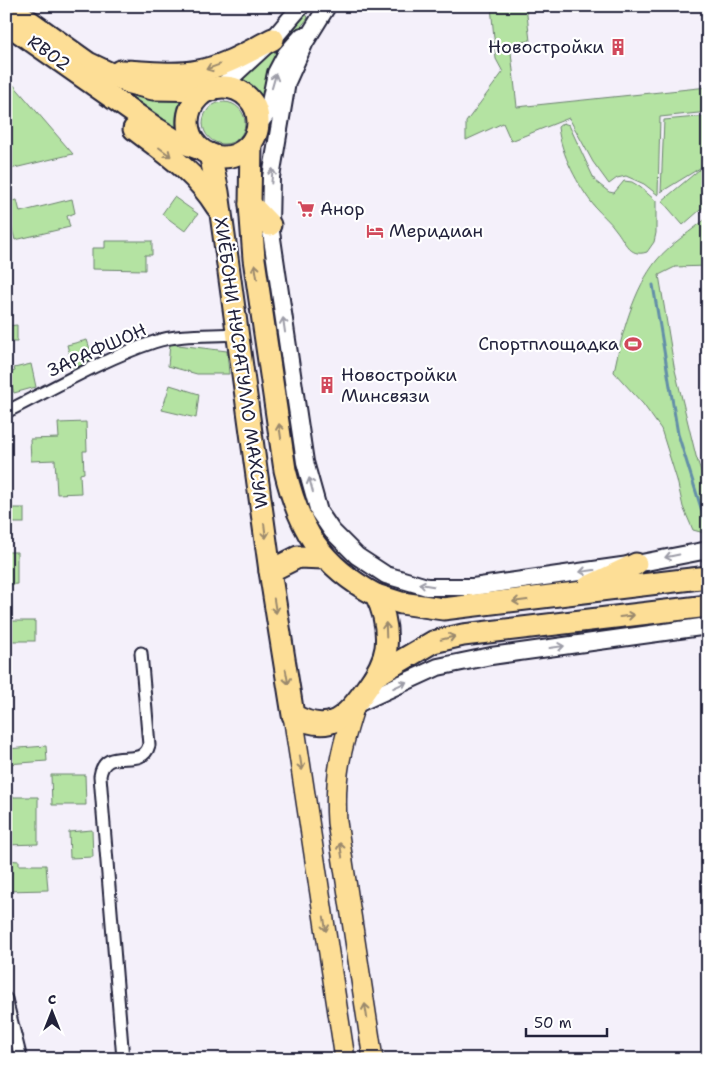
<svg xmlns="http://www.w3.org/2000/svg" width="714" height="1065" font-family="'Shantell Sans',sans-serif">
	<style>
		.green { fill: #b4e3a2; stroke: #6b826e }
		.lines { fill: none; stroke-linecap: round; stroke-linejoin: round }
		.stream { stroke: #638fa8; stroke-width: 3 }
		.street-casing { stroke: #22223b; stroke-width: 15 }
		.secondary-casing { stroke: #22223b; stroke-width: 20 }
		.primary-casing { stroke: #22223b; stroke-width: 22 }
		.highway-casing { stroke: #22223b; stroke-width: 25 }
		.street { stroke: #fff; stroke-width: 11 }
		.secondary { stroke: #fff; stroke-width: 16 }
		.primary { stroke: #fdde96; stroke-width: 19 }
		.highway { stroke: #fdde96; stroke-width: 21 }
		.oneway { stroke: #9a896d }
		.oneway2 { stroke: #9c9ca7 }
		.labels { text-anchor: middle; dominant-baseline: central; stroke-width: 4.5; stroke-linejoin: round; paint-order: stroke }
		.poi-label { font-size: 18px; fill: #22223b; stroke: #fff; text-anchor: start }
		.street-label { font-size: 18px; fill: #22223b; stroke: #fff }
	</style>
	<rect width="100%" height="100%" fill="#f4f0fa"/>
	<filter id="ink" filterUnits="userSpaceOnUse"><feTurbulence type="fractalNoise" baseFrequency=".02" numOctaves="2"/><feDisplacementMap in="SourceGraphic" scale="10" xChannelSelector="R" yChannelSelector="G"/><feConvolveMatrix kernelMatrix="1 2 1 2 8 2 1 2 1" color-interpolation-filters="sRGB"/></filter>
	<g filter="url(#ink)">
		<g class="green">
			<path d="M491 6H526L530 41 510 43 517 107 708 87V112L660 117 658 195 644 184 626 176 617 178 609 184 593 162 569 118 511 141 503 123 466 140V122L503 72 496 59Z"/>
			<path d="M306 13 308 18C288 42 271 67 262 97L256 88 238 77 269 52Z"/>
			<path d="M6 76 73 154 6 170Z"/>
			<path d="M107 86 182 96C176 110 174 120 177 136Z"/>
			<circle cx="224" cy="123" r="21"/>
			<path d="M708 116V163L661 192 664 120Z"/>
			<path d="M563 123 569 125 595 181 609 192 614 193 624 181 632 182 640 187 656 201V233L654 242 647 252C629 258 625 241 616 230 610 221 602 215 595 207 578 186 561 154 558 127Z"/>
			<path d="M700 169 708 178V203L683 225 662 201Z"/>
			<path d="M174 197 198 214 185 231 162 214Z"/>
			<path d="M72 199 75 213 67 216 70 227 15 240 11 225 6 226V202L17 200 20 212Z"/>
			<path d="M708 217V266L675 267 659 275 674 366 696 456 708 492V531L704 533 693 530 683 507 677 480 661 429 643 404 614 372C621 336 634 288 657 260 669 245 693 230 708 217Z"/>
			<path d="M105 241H152V255H145V270L92 269V248H105Z"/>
			<path d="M17 325V342H6V326Z"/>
			<path d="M87 340 94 361 73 368 67 345Z"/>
			<path d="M170 344 227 351 229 374H197L168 366Z"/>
			<path d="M31 364 36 387 14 393 8 373 15 371 14 368Z"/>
			<path d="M170 385 199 394 196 418 162 410Z"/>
			<path d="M86 422 87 451H83L84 473 80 474 81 493 57 494 55 460 31 461 30 439 59 438 58 423Z"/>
			<rect x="6" y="508" width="18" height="15"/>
			<path d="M6 552H17V584L6 585Z"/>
			<rect x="9" y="621" width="26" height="20"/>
			<path d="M46 746 47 761 7 764 6 749Z"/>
			<path d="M51 775H85L86 805H52Z"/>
			<path d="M6 797H38V844L6 845Z"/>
			<path d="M92 830 93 857 70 858 69 832Z"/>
			<path d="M6 860 19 861V865H46L48 890 6 891Z"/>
		</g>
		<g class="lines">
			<path class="stream" d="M653 285 678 434 707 527"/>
			<g class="street-casing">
				<g id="street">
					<path d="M6 412C54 388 103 359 154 342 180 333 211 336 237 334"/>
					<path d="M6 999 21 1059"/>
					<path d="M123 1059 100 776C105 743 142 772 149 745L141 653"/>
				</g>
			</g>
			<g class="secondary-casing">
				<g id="secondary">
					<path d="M326 8 305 42 287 82 271 177 270 225 305 462 319 512 332 531 357 556 386 575 427 587H473L636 564 708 550"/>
					<path d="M221 87 273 39 301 6"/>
					<path d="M258 125 268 112 276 73 286 54 302 36"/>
					<path d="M355 705 438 667 491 656 708 626"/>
				</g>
			</g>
			<g class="primary-casing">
				<g id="primary">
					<path d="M355 705C341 749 334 775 337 822L373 1059"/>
					<path d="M293 715 345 1059"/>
				</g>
			</g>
			<g class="highway-casing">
				<g id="highway">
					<path d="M8 6 88 63 130 83 153 89 211 90"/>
					<path d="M6 23 157 129 173 139 200 149"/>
					<path d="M120 71C146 71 172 76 198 71 224 67 249 51 273 39"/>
					<circle cx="223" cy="122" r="35"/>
					<path d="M134 129C167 154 195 172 217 207"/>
					<path d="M210 154 218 192 270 571 293 715C330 736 347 717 368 686 376 675 384 661 386 648 388 629 384 611 376 595 321 566 299 529 285 470L254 259 250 204 251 143"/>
					<path d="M250 204 270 225"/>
					<path d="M270 571 298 557 324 558"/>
					<path d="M588 587 636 564"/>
					<path d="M376 595 401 603 443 609 708 577"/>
					<path d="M375 676 433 642 463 635 708 606"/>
				</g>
			</g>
			<use href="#street" class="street"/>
			<use href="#secondary" class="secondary"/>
			<use href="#primary" class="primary"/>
			<use href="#highway" class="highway"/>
		</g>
		<defs><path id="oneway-shaft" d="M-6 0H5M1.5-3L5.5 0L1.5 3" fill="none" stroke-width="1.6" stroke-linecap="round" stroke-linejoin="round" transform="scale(1.25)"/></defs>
		<g class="oneway">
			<use href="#oneway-shaft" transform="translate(213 67) rotate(160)"/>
			<use href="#oneway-shaft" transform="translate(165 152) rotate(37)"/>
			<use href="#oneway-shaft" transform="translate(256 271) rotate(-99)"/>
			<use href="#oneway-shaft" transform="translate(280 431) rotate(-98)"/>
			<use href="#oneway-shaft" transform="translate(265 531) rotate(83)"/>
			<use href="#oneway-shaft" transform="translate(520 601) rotate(173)"/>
			<use href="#oneway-shaft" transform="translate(275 606) rotate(81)"/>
			<use href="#oneway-shaft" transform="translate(627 616) rotate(-7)"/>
			<use href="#oneway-shaft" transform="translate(386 630) rotate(-92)"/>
			<use href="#oneway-shaft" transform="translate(448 638) rotate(-13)"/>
			<use href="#oneway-shaft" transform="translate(287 677) rotate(80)"/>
			<use href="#oneway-shaft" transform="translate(301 763) rotate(81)"/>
			<use href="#oneway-shaft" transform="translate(341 850) rotate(-99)"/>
			<use href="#oneway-shaft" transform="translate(325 924) rotate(81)"/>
			<use href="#oneway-shaft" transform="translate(366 1011) rotate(-99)"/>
		</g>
		<g class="oneway2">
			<use href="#oneway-shaft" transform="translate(274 81) rotate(-74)"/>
			<use href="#oneway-shaft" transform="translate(272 176) rotate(-85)"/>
			<use href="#oneway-shaft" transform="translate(284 325) rotate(-98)"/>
			<use href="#oneway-shaft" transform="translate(311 485) rotate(-105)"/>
			<use href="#oneway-shaft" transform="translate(672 556) rotate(168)"/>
			<use href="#oneway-shaft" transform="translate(587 571) rotate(172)"/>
			<use href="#oneway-shaft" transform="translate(426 585) rotate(-171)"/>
			<use href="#oneway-shaft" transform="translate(557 647) rotate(-8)"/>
			<use href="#oneway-shaft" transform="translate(400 685) rotate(-25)"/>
		</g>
	</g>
	<defs>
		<g id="building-bare" transform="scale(1.35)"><path d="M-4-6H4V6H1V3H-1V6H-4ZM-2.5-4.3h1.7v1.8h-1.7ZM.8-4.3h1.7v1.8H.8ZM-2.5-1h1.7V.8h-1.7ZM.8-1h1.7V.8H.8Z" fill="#d1495b" stroke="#fff" stroke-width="2.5" paint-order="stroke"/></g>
		<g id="supermarket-bare" transform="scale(1.35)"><path d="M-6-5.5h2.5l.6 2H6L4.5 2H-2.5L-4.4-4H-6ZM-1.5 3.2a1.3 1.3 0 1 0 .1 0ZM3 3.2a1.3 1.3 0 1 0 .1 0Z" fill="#d1495b" stroke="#fff" stroke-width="2.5" paint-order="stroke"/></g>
		<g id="hotel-bare" transform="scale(1.35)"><path d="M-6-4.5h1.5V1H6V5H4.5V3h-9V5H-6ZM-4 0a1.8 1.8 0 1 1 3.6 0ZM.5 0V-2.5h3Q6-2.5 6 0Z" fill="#d1495b" stroke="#fff" stroke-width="2.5" paint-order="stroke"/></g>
		<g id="stadium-bare" transform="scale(1.35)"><path d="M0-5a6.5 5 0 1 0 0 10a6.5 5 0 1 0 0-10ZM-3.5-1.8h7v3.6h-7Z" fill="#d1495b" stroke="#fff" stroke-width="2.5" paint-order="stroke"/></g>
	</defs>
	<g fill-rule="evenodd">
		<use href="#building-bare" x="618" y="47"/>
		<use href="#supermarket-bare" x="306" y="209"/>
		<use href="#hotel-bare" x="375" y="231"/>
		<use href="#stadium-bare" x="633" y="344"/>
		<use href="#building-bare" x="327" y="385"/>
	</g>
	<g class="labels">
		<g class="poi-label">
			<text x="604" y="47" text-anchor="end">Новостройки</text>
			<text x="320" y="209">Анор</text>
			<text x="389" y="231">Меридиан</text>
			<text x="619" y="344" text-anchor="end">Спортплощадка</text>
			<text x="341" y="375">Новостройки<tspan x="341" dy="21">Минсвязи</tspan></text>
		</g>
		<g class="street-label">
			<text transform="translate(49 53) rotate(36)">RB02</text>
			<text transform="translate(97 350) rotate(-24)">ЗАРАФШОН</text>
			<text transform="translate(241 363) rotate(82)">ХИЁБОНИ НУСРАТУЛЛО МАХСУМ</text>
		</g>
	</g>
	<rect width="714" height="1065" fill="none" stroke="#fff" stroke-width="25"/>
	<rect x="12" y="12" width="689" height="1040" fill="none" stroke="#22223b" stroke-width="2" filter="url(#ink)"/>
	<g transform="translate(52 1012)" stroke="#ffffff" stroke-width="4" paint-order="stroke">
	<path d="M0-4L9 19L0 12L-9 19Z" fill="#22223b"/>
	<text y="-8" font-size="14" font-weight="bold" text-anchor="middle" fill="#22223b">С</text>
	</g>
	<path d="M526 1028v8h81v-8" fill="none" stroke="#22223b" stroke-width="2.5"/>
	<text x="534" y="1028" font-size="15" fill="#22223b" stroke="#ffffff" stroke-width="4" paint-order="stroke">50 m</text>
</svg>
